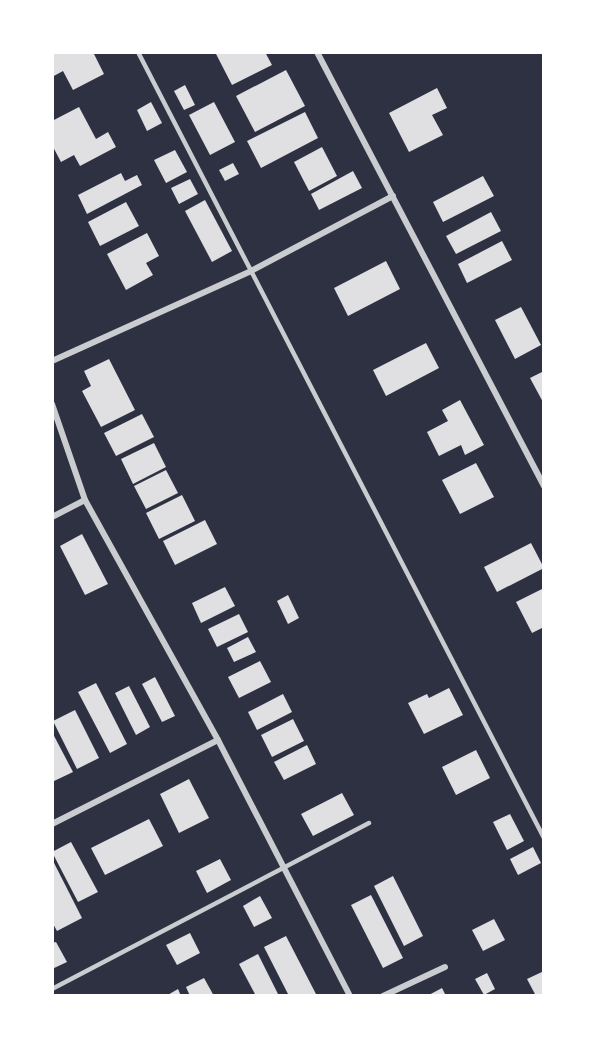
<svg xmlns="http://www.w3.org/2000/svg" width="596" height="1048" font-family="'IBM Plex Serif',serif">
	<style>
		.building { fill: #e0e0e3 }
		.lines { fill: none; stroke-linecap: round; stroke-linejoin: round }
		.service { stroke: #caccd0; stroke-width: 4.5 }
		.minor { stroke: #caccd0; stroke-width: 6 }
	</style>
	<rect width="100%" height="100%" fill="#2d3142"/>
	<g class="building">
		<path d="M52 52H93L104 74 73 90 63 71 52 77Z"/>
		<path d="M215 52H265L272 65 232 85Z"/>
		<path d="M286 70 305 106 255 132 236 96Z"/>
		<path d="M185 85 195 105 184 110 174 91Z"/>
		<path d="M437 88 447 108 432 115 443 135 409 152 389 113Z"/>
		<path d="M151 102 162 123 147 131 137 110Z"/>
		<path d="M214 102 235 142 210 155 189 115Z"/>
		<path d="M79 107 96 139 108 132 116 147 80 166 74 155 61 162 52 145V121Z"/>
		<path d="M305 112 318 138 261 168 247 141Z"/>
		<path d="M322 147 337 176 309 191 294 162Z"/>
		<path d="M175 150 187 172 166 183 154 160Z"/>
		<path d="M233 163 239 174 225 181 219 170Z"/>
		<path d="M353 171 362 188 319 210 311 194Z"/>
		<path d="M121 173 125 181 137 175 142 185 87 214 78 195Z"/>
		<path d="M483 176 494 196 443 222 433 202Z"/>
		<path d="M190 179 198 194 179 204 171 188Z"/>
		<path d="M205 200 232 251 212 262 185 211Z"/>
		<path d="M126 202 139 226 100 246 88 222Z"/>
		<path d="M491 212 501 231 456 254 446 236Z"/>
		<path d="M147 233 159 256 146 263 153 275 126 290 107 254Z"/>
		<path d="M502 241 512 260 467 283 458 264Z"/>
		<path d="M386 261 400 289 348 316 334 288Z"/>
		<path d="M521 307 541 345 515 359 495 320Z"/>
		<path d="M426 343 439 368 386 396 373 370Z"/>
		<path d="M109 359 135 410 101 427 82 391 91 386 84 371Z"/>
		<path d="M544 371V404L530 378Z"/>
		<path d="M460 400 484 445 465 455 461 445 439 456 427 432 448 421 442 410Z"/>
		<path d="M142 414 154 437 116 456 104 433Z"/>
		<path d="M154 443 166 467 133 484 121 459Z"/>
		<path d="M476 463 494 497 460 514 442 480Z"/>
		<path d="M166 470 178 493 146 509 134 486Z"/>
		<path d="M182 495 195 521 159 539 146 513Z"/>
		<path d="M205 520 217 544 175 565 163 541Z"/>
		<path d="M82 534 108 584 85 595 60 546Z"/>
		<path d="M531 543 544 568 497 592 484 567Z"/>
		<path d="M225 587 235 606 201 623 192 603Z"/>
		<path d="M544 588V627L532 633 516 602Z"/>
		<path d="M288 595 299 618 288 624 277 601Z"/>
		<path d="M239 614 248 632 217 647 208 629Z"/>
		<path d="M248 637 256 652 234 662 227 648Z"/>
		<path d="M260 661 271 682 239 698 228 677Z"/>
		<path d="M155 677 175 716 162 722 142 684Z"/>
		<path d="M96 683 127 744 110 753 78 692Z"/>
		<path d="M129 686 150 727 136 735 115 693Z"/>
		<path d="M449 688 463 715 424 734 408 703 427 694 429 698Z"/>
		<path d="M283 694 292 712 257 730 248 712Z"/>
		<path d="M75 710 99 758 77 769 53 721Z"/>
		<path d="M293 719 304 741 272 757 261 735Z"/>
		<path d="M52 732 73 772 52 782Z"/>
		<path d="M307 745 316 764 284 780 274 762Z"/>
		<path d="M476 750 490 778 456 795 442 767Z"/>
		<path d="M189 779 209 818 179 833 160 794Z"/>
		<path d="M342 793 354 815 313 836 301 814Z"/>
		<path d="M510 814 524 841 507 850 493 822Z"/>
		<path d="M149 819 163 846 105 875 91 848Z"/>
		<path d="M71 842 98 892 78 902 52 852Z"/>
		<path d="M533 847 541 863 518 875 510 859Z"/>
		<path d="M52 859 82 918 57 931 52 922Z"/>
		<path d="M220 859 231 880 207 893 196 871Z"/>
		<path d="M393 876 423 936 404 946 374 886Z"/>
		<path d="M371 895 403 958 383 968 351 905Z"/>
		<path d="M260 896 272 918 254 927 243 906Z"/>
		<path d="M494 919 505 940 483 951 472 930Z"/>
		<path d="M190 933 200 953 177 965 166 945Z"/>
		<path d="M286 936 317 996H289L264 947Z"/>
		<path d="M56 942 67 962 52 969V943Z"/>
		<path d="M258 954 279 996H256L239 964Z"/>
		<path d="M544 971V996H536L527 979Z"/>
		<path d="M487 973 495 989 484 995 475 979Z"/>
		<path d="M204 978 214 996H190L186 987Z"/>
		<path d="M442 988 446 996H427Z"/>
		<path d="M178 989 181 996H166Z"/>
	</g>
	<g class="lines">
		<g class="service">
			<path d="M138 52 544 838"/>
			<path d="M52 989 369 823"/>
		</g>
		<g class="minor">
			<path d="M317 52 544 486"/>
			<path d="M52 361 249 272 393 196"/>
			<path d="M52 404 85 500 218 740 350 996"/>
			<path d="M52 517 85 500"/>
			<path d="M52 824 218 740"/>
			<path d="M383 996 445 967"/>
		</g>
	</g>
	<rect width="596" height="1048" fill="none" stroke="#ffffff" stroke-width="108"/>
</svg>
